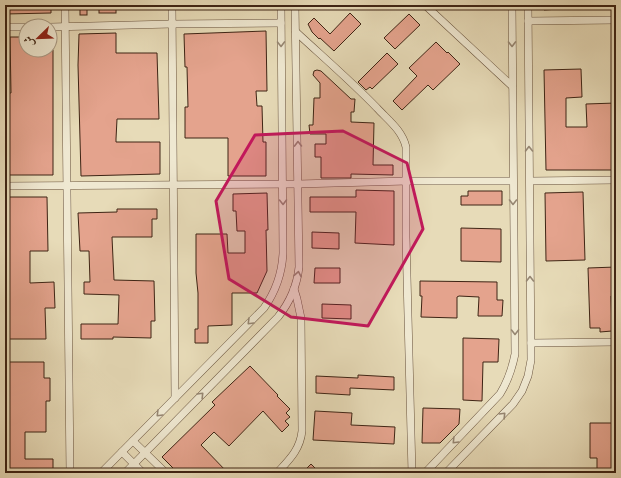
<svg xmlns="http://www.w3.org/2000/svg" width="621" height="478" font-family="'IM FELL Double Pica',Amiri,serif">
	<style>
		.building { fill: #e4a38d; stroke: #3e2414 }
		.lines { fill: none; stroke-linecap: round; stroke-linejoin: round }
		.minor-casing { stroke: #68523d; stroke-width: 8 }
		.minor { stroke: #efe8d1; stroke-width: 7 }
		.oneway { stroke: #968672 }
		.marked { fill: #c2185b; fill-opacity: 0.2; stroke: #c2185b; stroke-width: 3; stroke-linejoin: round }
	</style>
	<rect width="100%" height="100%" fill="#e7dbb8"/>
	<filter id="stains"><feTurbulence type="fractalNoise" baseFrequency=".005" numOctaves="4"/><feColorMatrix values="0 0 0 0 .2 0 0 0 0 .09 0 0 0 0 .02 0 0 0 .5 -.17"/></filter>
	<radialGradient id="worn" r=".72"><stop offset=".6" stop-color="#630" stop-opacity="0"/><stop offset="1" stop-color="#630" stop-opacity=".3"/></radialGradient>
	<g class="building">
		<path d="M5 5H51V13L5 14Z"/>
		<rect x="80" y="5" width="7" height="10"/>
		<rect x="99" y="5" width="17" height="8"/>
		<path d="M544 5H559V9L544 10Z"/>
		<path d="M350 13 361 24 334 51 320 38 319 39 312 32 308 24 314 18 330 34Z"/>
		<path d="M409 14 420 25 395 49 384 38Z"/>
		<path d="M266 31 267 91H256L257 106H262L263 142H266V176H228V138H185V107H188L187 67H185L184 34Z"/>
		<path d="M116 33V53H157L159 119H117L116 139V142H160V174L81 176 78 65 79 34Z"/>
		<path d="M10 37H24V50H53V175H5V93H11Z"/>
		<path d="M436 42 447 53 448 52 460 64 433 90 428 85 402 110 393 101 417 76 409 68Z"/>
		<path d="M387 53 398 64 372 89 370 87 366 90 358 82Z"/>
		<path d="M581 69 582 97 566 98V127H587L586 104 616 103V170H546L544 70Z"/>
		<path d="M317 70 321 71 351 99H355L354 112H351V122L374 123 373 165H393V175L351 174V178H321V157H315V144H326V134H310L309 125H313L314 98H320V83L313 75 314 71Z"/>
		<path d="M356 190 394 191V245L355 243 356 212H310V197H356Z"/>
		<path d="M468 191H502V205H461V196H468Z"/>
		<path d="M583 192 585 260 546 261 545 193Z"/>
		<path d="M267 193 268 230H266L267 271 257 293H232V325L208 326V343H195V329H198V293L196 273V234H227L228 253H245V231H237L236 211H233V194Z"/>
		<path d="M5 197H47L48 251H30V283L54 282 55 308H45L46 339H5Z"/>
		<path d="M117 209H157V219H152V237H112L114 280 154 281 155 321H151V338L113 337V339H81V324H118L119 295 84 294V282H90L89 251H80L78 213 117 212Z"/>
		<path d="M461 228 501 229V262L461 261Z"/>
		<path d="M312 232 339 233V249L312 248Z"/>
		<path d="M616 267V296H611L612 331 600 332V328H590L588 268Z"/>
		<path d="M315 268H340V283H314Z"/>
		<path d="M420 281 497 282V300H503L502 316H478L479 297 459 296 457 297V318L421 317 422 296H420Z"/>
		<path d="M322 304 351 305V319L322 318Z"/>
		<path d="M463 338 499 339 498 362H483L482 401 463 400Z"/>
		<path d="M9 362H44V378H50V401H46V432H25V459H53V473H5V378H9Z"/>
		<path d="M250 366 278 395 277 396 290 409 286 413 290 417 285 421 289 425 282 432 263 411 229 446 214 432 201 445 228 473H208L205 471 203 473H178L162 457 215 405 212 402Z"/>
		<path d="M358 375 394 377V390L350 388V395L316 393V376L358 378Z"/>
		<path d="M423 408 460 409 459 424 440 443H422Z"/>
		<path d="M315 411 352 413 351 425 395 427 394 444 313 440Z"/>
		<path d="M590 423H616V473H597V458H590Z"/>
		<path d="M311 464 320 473H302Z"/>
	</g>
	<g class="lines">
		<g class="minor-casing">
			<g id="minor">
				<path d="M65 5 70 473"/>
				<path d="M172 5 175 398"/>
				<path d="M425 5 512 86"/>
				<path d="M528 21 616 20"/>
				<path d="M5 27H26"/>
				<path d="M50 27 172 24 281 23"/>
				<path d="M296 32C323 57 351 81 377 108 388 120 402 130 406 147V237L412 473"/>
				<path d="M530 181 616 180"/>
				<path d="M5 186 298 184 407 181H513"/>
				<path d="M531 343 616 342"/>
				<path d="M133 441 166 473"/>
				<path d="M122 452 143 473"/>
				<path d="M101 473 264 308C276 291 282 274 283 253L281 5"/>
				<path d="M125 473 278 317C290 302 297 286 299 267L295 5"/>
				<path d="M277 473C289 460 300 450 302 431L301 318 297 299 294 289"/>
				<path d="M425 473 500 394C508 381 512 369 515 354L512 5"/>
				<path d="M446 473 513 404 522 391 528 376 531 360 528 5"/>
			</g>
		</g>
		<use href="#minor" class="minor"/>
	</g>
	<defs><path id="oneway-chevron" d="M-2-3.5L2.5 0L-2 3.5" fill="none" stroke-width="1.6" stroke-linecap="round" stroke-linejoin="round"/></defs>
	<g class="oneway">
		<use href="#oneway-chevron" transform="translate(281 44) rotate(89)"/>
		<use href="#oneway-chevron" transform="translate(512 44) rotate(89)"/>
		<use href="#oneway-chevron" transform="translate(298 144) rotate(-91)"/>
		<use href="#oneway-chevron" transform="translate(529 149) rotate(-91)"/>
		<use href="#oneway-chevron" transform="translate(283 202) rotate(89)"/>
		<use href="#oneway-chevron" transform="translate(513 202) rotate(90)"/>
		<use href="#oneway-chevron" transform="translate(298 274) rotate(-80)"/>
		<use href="#oneway-chevron" transform="translate(530 279) rotate(-90)"/>
		<use href="#oneway-chevron" transform="translate(250 322) rotate(135)"/>
		<use href="#oneway-chevron" transform="translate(515 332) rotate(90)"/>
		<use href="#oneway-chevron" transform="translate(201 395) rotate(-46)"/>
		<use href="#oneway-chevron" transform="translate(159 414) rotate(135)"/>
		<use href="#oneway-chevron" transform="translate(503 415) rotate(-46)"/>
		<use href="#oneway-chevron" transform="translate(455 441) rotate(134)"/>
	</g>
	<path class="marked" d="M343 131 407 163 423 229 368 326 291 317 229 279 216 201 255 135Z"/>
	<rect width="621" height="478" fill="none" stroke="#e7dbb8" stroke-width="20"/>
	<rect x="6" y="6" width="609" height="466" fill="none" stroke="#3e2414" stroke-width="2"/>
	<rect x="10" y="10" width="601" height="458" fill="none" stroke="#3e2414"/>
	<g transform="translate(38 38) rotate(247)"><circle r="19" fill="#efe8d1" stroke="#a89a85"/>
	<path d="M0-3L7 15L0 10L-7 15Z" fill="#8f2418"/>
	<text y="-6" font-size="11" font-weight="bold" text-anchor="middle" fill="#3e2414">ش</text>
	</g>
	<rect width="100%" height="100%" filter="url(#stains)"/>
	<rect width="100%" height="100%" fill="url(#worn)"/>
</svg>
